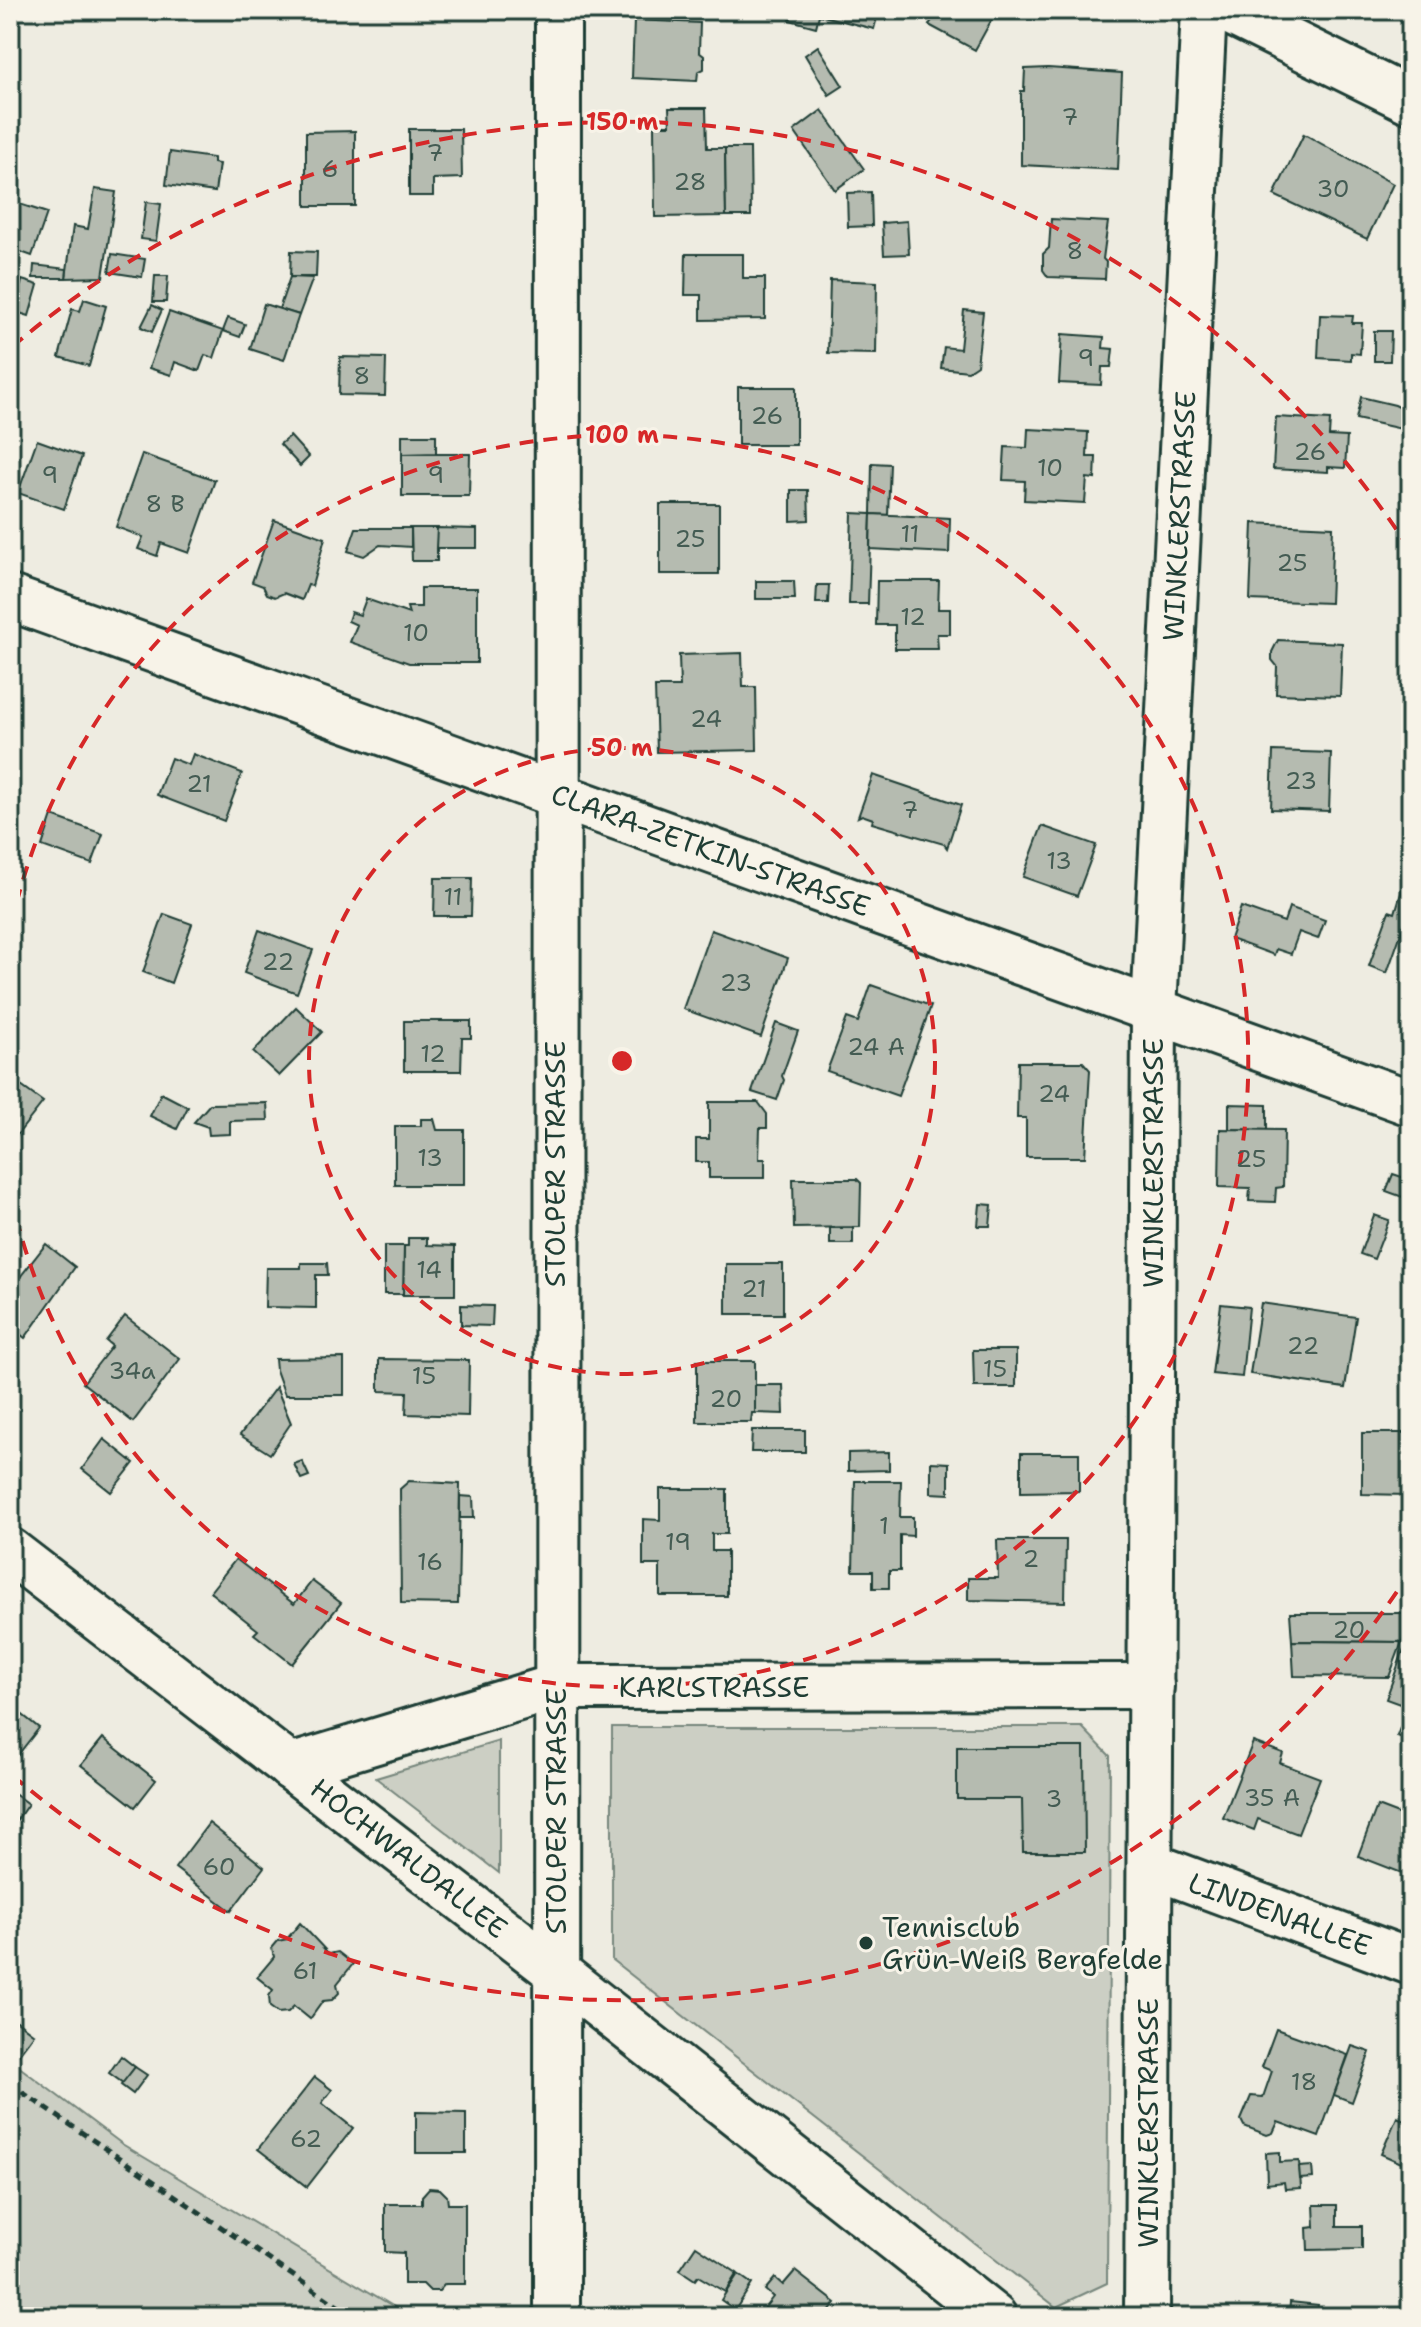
<svg xmlns="http://www.w3.org/2000/svg" width="1421" height="2327" font-family="'Shantell Sans',sans-serif">
	<style>
		.green { fill: #cccfc4; stroke: #76867c; stroke-width: 2 }
		.building { fill: #b5bbb0; stroke: #1f3d34; stroke-width: 2 }
		.lines { fill: none; stroke-linecap: round; stroke-linejoin: round }
		.minor-casing { stroke: #1f3d34; stroke-width: 50 }
		.path { stroke: #1f3d34; stroke-width: 5; stroke-dasharray: 8 6; stroke-linecap: butt }
		.minor { stroke: #f7f3e8; stroke-width: 44 }
		.ring { fill: none; stroke: #d62828; stroke-width: 4; stroke-dasharray: 14 10 }
		.poi-dot { fill: #1f3d34; stroke: #f7f3e8; stroke-width: 3 }
		.labels { text-anchor: middle; dominant-baseline: central; stroke-width: 6; stroke-linejoin: round; paint-order: stroke }
		.number-label { font-size: 24px; fill: #445c53 }
		.street-label { font-size: 28px; fill: #1f3d34; stroke: #f7f3e8 }
		.poi-label { font-size: 28px; fill: #1f3d34; stroke: #f7f3e8; text-anchor: start }
		.centre { fill: #d62828; stroke: #f7f3e8; stroke-width: 4 }
		.ring-label { font-size: 24px; text-anchor: middle; font-weight: bold; fill: #d62828; stroke: #f7f3e8; stroke-width: 6; stroke-linejoin: round; paint-order: stroke }
	</style>
	<rect width="100%" height="100%" fill="#eeece1"/>
	<filter id="ink" filterUnits="userSpaceOnUse"><feTurbulence type="fractalNoise" baseFrequency=".0125" numOctaves="2"/><feDisplacementMap in="SourceGraphic" scale="16" xChannelSelector="R" yChannelSelector="G"/><feConvolveMatrix kernelMatrix="1 2 1 2 8 2 1 2 1" color-interpolation-filters="sRGB"/></filter>
	<g filter="url(#ink)">
		<g class="green">
			<path d="M612 1727H1082L1110 1756 1107 2283 1056 2307 612 1960Z"/>
			<path d="M499 1741V1873L376 1778Z"/>
			<path d="M10 2060 122 2144 411 2317H10Z"/>
		</g>
		<g class="building">
			<path d="M793 10H879L874 29 819 15 816 27 790 20Z"/>
			<path d="M938 10H997L975 50 929 25Z"/>
			<path d="M634 20 700 23 699 52 704 56V69L698 72 697 81 632 78Z"/>
			<path d="M818 46 843 86 829 95 805 55Z"/>
			<path d="M1048 68 1122 73 1118 170 1021 165V91H1024L1025 69Z"/>
			<path d="M669 108H706L707 148H725L726 216 655 217 654 125H670Z"/>
			<path d="M822 110 864 169 835 190 794 131Z"/>
			<path d="M409 129H461L462 178 433 179V196H409Z"/>
			<path d="M355 131V206H306V132Z"/>
			<path d="M1304 134 1393 184 1367 239 1274 195Z"/>
			<path d="M725 148H750L751 216H726Z"/>
			<path d="M170 152 213 158V163L219 164 215 192 166 185Z"/>
			<path d="M95 189 116 192 103 277 66 278 73 226 88 229Z"/>
			<path d="M871 192 872 226 848 227 847 193Z"/>
			<path d="M10 201 47 213 32 256 10 248Z"/>
			<path d="M146 202 161 204 156 241 141 239Z"/>
			<path d="M1051 219 1108 222 1103 259 1106 262 1105 279 1048 277 1043 270V254L1049 248Z"/>
			<path d="M907 221 909 254 884 255 882 223Z"/>
			<path d="M291 251 317 252 316 277H290Z"/>
			<path d="M112 254 145 259 142 277 109 272Z"/>
			<path d="M686 254H743V278H765V319L701 320V295H685Z"/>
			<path d="M34 265 67 269 66 278H33Z"/>
			<path d="M155 276H168L166 302H153Z"/>
			<path d="M290 277 313 278 299 315 279 309Z"/>
			<path d="M22 280 38 285 29 316 10 310 16 283 21 285Z"/>
			<path d="M830 280 877 282 876 354 828 353Z"/>
			<path d="M84 299 106 306 89 366 59 357 72 309 80 311Z"/>
			<path d="M264 304 299 315 284 360 250 349Z"/>
			<path d="M152 305 162 310 152 332 141 327Z"/>
			<path d="M964 310 983 312 977 365 968 371 941 368 944 347 960 349Z"/>
			<path d="M169 312 223 331 214 358 205 355 199 371 175 362 171 375 149 368Z"/>
			<path d="M1320 315 1353 316 1352 323H1362L1360 354 1351 353V360L1318 358Z"/>
			<path d="M228 318 245 324 240 337 223 331Z"/>
			<path d="M1374 331H1391L1390 361H1374Z"/>
			<path d="M1062 334 1104 337 1103 348 1113 349 1111 367H1102L1101 385 1059 383Z"/>
			<path d="M340 357 386 358 385 396 339 395Z"/>
			<rect x="738" y="387" width="58" height="58"/>
			<path d="M1361 397 1395 405 1411 413V431L1356 419Z"/>
			<path d="M1276 417 1330 420 1329 436 1347 437 1345 468 1328 467V472L1273 469Z"/>
			<path d="M1028 429 1088 432 1087 457H1096L1095 479 1087 478 1085 503 1024 500 1025 481 1003 480 1005 447 1027 448Z"/>
			<path d="M402 435H436V453L402 454Z"/>
			<path d="M290 436 309 457 300 466 280 444Z"/>
			<path d="M37 440 82 456 64 509 18 493Z"/>
			<path d="M142 454 215 480 189 553 161 543 157 556 138 549 143 537 116 527Z"/>
			<path d="M402 454H470L469 496H402Z"/>
			<path d="M872 463 890 464 888 515 871 514Z"/>
			<path d="M791 490H808L809 520 791 521Z"/>
			<rect x="660" y="504" width="59" height="70"/>
			<path d="M1409 509H1411V565H1407Z"/>
			<path d="M852 513 871 514 868 604H849Z"/>
			<path d="M871 514 950 518 949 553 870 549Z"/>
			<path d="M274 520 325 538 312 586 308 585 302 600 284 593 275 597 267 594 263 586 252 582Z"/>
			<path d="M1253 523 1333 527 1330 603 1250 600Z"/>
			<path d="M356 528H411V547L380 545 364 556 348 551Z"/>
			<path d="M411 528H437V561H412Z"/>
			<path d="M437 528 477 529V548H436Z"/>
			<path d="M756 581H794L795 599H756Z"/>
			<path d="M877 581H939L938 609H950V634H937L938 649H895V625H876Z"/>
			<path d="M817 585H829L828 603H816Z"/>
			<path d="M421 588H477V663H409L350 642 357 625 348 621 351 612 360 615 366 599 409 614 407 607H421Z"/>
			<path d="M1278 640 1342 643 1340 696 1276 694 1277 666 1272 660V652Z"/>
			<path d="M742 653 743 687H756L757 750 657 752 655 687H680L679 655Z"/>
			<path d="M1273 751 1331 753 1329 811 1271 809Z"/>
			<path d="M193 754 242 773 224 821 157 795 171 758 189 765Z"/>
			<path d="M873 775 961 805 947 848 944 844 872 823 873 819 862 815 858 817Z"/>
			<path d="M52 816 103 834 92 864 42 846Z"/>
			<path d="M1042 826 1096 845 1077 896 1023 877Z"/>
			<path d="M1407 873 1411 874V905L1387 973 1369 966 1389 911 1395 913Z"/>
			<path d="M435 878H472L471 916H434Z"/>
			<path d="M1241 907 1284 922 1289 907 1325 920 1318 939 1299 932 1291 954 1276 949 1274 955 1230 939Z"/>
			<path d="M164 914 192 924 171 983 143 972Z"/>
			<path d="M259 930 313 950 297 993 244 973Z"/>
			<path d="M711 930 788 958 761 1037 683 1009Z"/>
			<path d="M871 985 931 1006 898 1096 827 1071 847 1018 858 1022Z"/>
			<path d="M1411 1000V1022L1404 1019Z"/>
			<path d="M296 1007 322 1032 279 1076 253 1052Z"/>
			<path d="M404 1021H471V1038H462L461 1071H404Z"/>
			<path d="M776 1023 798 1031 782 1076 784 1080 777 1100 752 1092Z"/>
			<path d="M1018 1062H1083L1090 1070 1085 1157H1026V1118H1017Z"/>
			<path d="M10 1078 43 1102 10 1144Z"/>
			<path d="M161 1093 188 1107 177 1129 150 1116Z"/>
			<path d="M709 1102H758L767 1114V1128H760L759 1159H765V1178H709V1162H696V1139H709Z"/>
			<path d="M267 1103 268 1120 230 1121V1134L209 1135 208 1127 194 1122 210 1104Z"/>
			<path d="M1229 1104 1267 1105V1130L1229 1129Z"/>
			<path d="M421 1119H434L437 1130H464V1185H395V1126H421Z"/>
			<path d="M1220 1129 1284 1130 1283 1187 1276 1188 1275 1202 1249 1201 1250 1188 1219 1187Z"/>
			<path d="M1393 1174 1411 1180V1200L1386 1191Z"/>
			<path d="M793 1179H857L861 1183 860 1227 794 1228Z"/>
			<path d="M980 1204 992 1205 990 1226H978Z"/>
			<path d="M1374 1215 1389 1220 1374 1259 1360 1254Z"/>
			<rect x="830" y="1228" width="23" height="16"/>
			<path d="M408 1238H427V1245L455 1246V1295H403L404 1246H408Z"/>
			<path d="M46 1244 75 1267 25 1338 10 1326V1268L20 1277Z"/>
			<path d="M384 1246H404L403 1294H384Z"/>
			<path d="M301 1263H327L328 1275H316V1308L265 1307 266 1268H301Z"/>
			<rect x="726" y="1264" width="57" height="50"/>
			<path d="M1261 1303 1356 1317 1345 1388 1250 1374Z"/>
			<path d="M1221 1304 1249 1307 1242 1377 1212 1374Z"/>
			<path d="M461 1305 493 1306 492 1326 461 1325Z"/>
			<path d="M125 1316 180 1359 133 1422 83 1383 112 1346 106 1341Z"/>
			<path d="M973 1350H1016V1387H974Z"/>
			<path d="M344 1358V1395H285L276 1370 275 1359Z"/>
			<path d="M379 1359 469 1360 468 1416 406 1414 407 1392 379 1391Z"/>
			<path d="M697 1361H755V1413H752L751 1422H697Z"/>
			<path d="M755 1385H783L784 1414 755 1413Z"/>
			<path d="M276 1387 291 1423 270 1454 240 1435Z"/>
			<path d="M752 1430H805V1452H751Z"/>
			<path d="M1362 1433H1411V1502L1408 1495 1362 1494Z"/>
			<path d="M104 1439 134 1463 111 1492 82 1469Z"/>
			<path d="M889 1452V1470L848 1471V1453Z"/>
			<path d="M1021 1453H1079V1491L1021 1492Z"/>
			<path d="M302 1461 309 1476 301 1479 294 1464Z"/>
			<path d="M931 1462 949 1463V1494L931 1493Z"/>
			<path d="M409 1481 460 1484 458 1604 401 1603 400 1489Z"/>
			<path d="M855 1481H901L900 1517H913V1536L900 1535V1571H889V1588H873V1571H853Z"/>
			<path d="M660 1489H727V1534H712V1551H727V1596H660V1565H643V1519L660 1520Z"/>
			<path d="M460 1496 473 1497 474 1518H460Z"/>
			<path d="M997 1540H1066L1065 1602 968 1600V1578H998Z"/>
			<path d="M236 1559 294 1604 312 1581 341 1603 292 1664 254 1634 258 1630 210 1592Z"/>
			<path d="M1290 1613H1411V1618L1402 1642 1292 1641Z"/>
			<path d="M1292 1641 1402 1642 1389 1677 1294 1676Z"/>
			<path d="M1406 1643 1411 1645V1699L1408 1707 1386 1699Z"/>
			<path d="M10 1699 20 1707 19 1712 39 1728 10 1765Z"/>
			<path d="M1411 1699V1741L1397 1736Z"/>
			<path d="M103 1738 156 1780 135 1807 81 1765Z"/>
			<path d="M1253 1742 1283 1753 1280 1763 1320 1778 1298 1834 1258 1819 1254 1830 1223 1818Z"/>
			<path d="M957 1747H1084L1085 1852H1023L1022 1799H957Z"/>
			<path d="M13 1793 28 1804 14 1824 10 1821Z"/>
			<path d="M1377 1806 1411 1819V1865L1407 1875 1358 1856Z"/>
			<path d="M209 1823 264 1867 231 1911 175 1868Z"/>
			<path d="M300 1923 329 1954 338 1952 353 1964 337 1984 339 1993 332 2000 323 2001 310 2019 294 2006 288 2012 278 2013 270 2007 269 1996 273 1990 257 1977 274 1957 272 1948 278 1941 287 1939Z"/>
			<path d="M13 2018 34 2034 16 2058 10 2054Z"/>
			<path d="M1276 2029 1348 2055 1319 2137 1278 2122 1273 2133 1267 2135 1244 2126 1241 2120 1251 2096 1263 2097 1272 2071 1262 2067Z"/>
			<path d="M1352 2046 1370 2052 1352 2102 1334 2095Z"/>
			<path d="M121 2056 135 2067 123 2083 109 2073Z"/>
			<path d="M135 2067 147 2075 133 2094 121 2085Z"/>
			<path d="M315 2077 332 2090 322 2103 353 2128 307 2187 258 2149Z"/>
			<path d="M416 2112 466 2113V2153H416Z"/>
			<path d="M1397 2117 1411 2123 1408 2166 1381 2154Z"/>
			<path d="M1280 2152V2162L1299 2161 1301 2188 1285 2189 1284 2182 1267 2184 1266 2153Z"/>
			<path d="M1312 2166 1313 2178 1300 2179 1299 2167Z"/>
			<path d="M429 2188 440 2189 447 2196 448 2204H465V2284H445L439 2291H430L423 2284H404V2253L385 2252V2204H422V2196Z"/>
			<path d="M1314 2205H1337V2226H1362V2249L1308 2250 1307 2228 1315 2227Z"/>
			<path d="M696 2246 737 2273 725 2292 698 2276 695 2280 680 2270Z"/>
			<path d="M795 2271 836 2303 825 2317H763L760 2314 773 2297 765 2290 775 2278 783 2285Z"/>
			<path d="M738 2274 752 2284 735 2310 721 2300Z"/>
			<path d="M1290 2302 1318 2305 1317 2317H1289Z"/>
		</g>
		<g class="lines">
			<g class="minor-casing">
				<g id="minor">
					<path d="M1226 10 1411 101"/>
					<path d="M10 598 1411 1103"/>
					<path d="M10 1551 557 1972 994 2317"/>
					<path d="M290 1767 555 1687 1151 1686"/>
					<path d="M1150 1865 1411 1962"/>
					<path d="M557 2317 558 10"/>
					<path d="M1147 2317 1154 1010 1204 10"/>
				</g>
			</g>
			<path class="path" d="M10 2084 354 2317"/>
			<use href="#minor" class="minor"/>
		</g>
	</g>
	<g class="ring">
		<circle cx="622" cy="1061" r="313"/>
		<path d="M11 926A626 626 0 1 1 11 1196"/>
		<path d="M1410 1572A939 939 0 0 1 12 1775M12 347A939 939 0 0 1 1410 550"/>
	</g>
	<circle class="poi-dot" cx="866" cy="1943" r="8"/>
	<g class="labels">
		<g class="number-label">
			<text x="1070" y="117">7</text>
			<text x="435" y="153">7</text>
			<text x="330" y="169">6</text>
			<text x="690" y="182">28</text>
			<text x="1333" y="189">30</text>
			<text x="1075" y="251">8</text>
			<text x="1086" y="358">9</text>
			<text x="362" y="376">8</text>
			<text x="767" y="416">26</text>
			<text x="1310" y="452">26</text>
			<text x="1050" y="468">10</text>
			<text x="50" y="475">9</text>
			<text x="436" y="475">9</text>
			<text x="165" y="504">8 B</text>
			<text x="910" y="534">11</text>
			<text x="690" y="539">25</text>
			<text x="1292" y="563">25</text>
			<text x="913" y="617">12</text>
			<text x="416" y="633">10</text>
			<text x="706" y="719">24</text>
			<text x="1301" y="781">23</text>
			<text x="199" y="784">21</text>
			<text x="910" y="810">7</text>
			<text x="1059" y="861">13</text>
			<text x="453" y="897">11</text>
			<text x="278" y="962">22</text>
			<text x="736" y="983">23</text>
			<text x="876" y="1047">24 A</text>
			<text x="433" y="1054">12</text>
			<text x="1054" y="1094">24</text>
			<text x="430" y="1158">13</text>
			<text x="1251" y="1159">25</text>
			<text x="429" y="1270">14</text>
			<text x="754" y="1289">21</text>
			<text x="1303" y="1346">22</text>
			<text x="995" y="1369">15</text>
			<text x="132" y="1371">34a</text>
			<text x="424" y="1376">15</text>
			<text x="726" y="1399">20</text>
			<text x="884" y="1526">1</text>
			<text x="678" y="1542">19</text>
			<text x="1031" y="1559">2</text>
			<text x="430" y="1562">16</text>
			<text x="1349" y="1630">20</text>
			<text x="1272" y="1798">35 A</text>
			<text x="1054" y="1799">3</text>
			<text x="219" y="1867">60</text>
			<text x="305" y="1971">61</text>
			<text x="1304" y="2082">18</text>
			<text x="306" y="2139">62</text>
		</g>
		<g class="street-label">
			<text transform="translate(1179 516) rotate(-87)">WINKLERSTRASSE</text>
			<text transform="translate(711 850) rotate(20)">CLARA-ZETKIN-STRASSE</text>
			<text transform="translate(1153 1163) rotate(-90)">WINKLERSTRASSE</text>
			<text transform="translate(555 1164) rotate(-90)">STOLPER STRASSE</text>
			<text x="714" y="1687">KARLSTRASSE</text>
			<text transform="translate(556 1811) rotate(-90)">STOLPER STRASSE</text>
			<text transform="translate(409 1858) rotate(38)">HOCHWALDALLEE</text>
			<text transform="translate(1280 1914) rotate(20)">LINDENALLEE</text>
			<text transform="translate(1148 2123) rotate(-90)">WINKLERSTRASSE</text>
		</g>
		<g class="poi-label">
			<text x="882" y="1927">Tennisclub<tspan x="882" dy="32">Grün-Weiß Bergfelde</tspan></text>
		</g>
	</g>
	<circle cx="622" cy="1061" r="12" class="centre"/>
	<g class="ring-label">
		<text x="622" y="130">150 m</text>
		<text x="622" y="443">100 m</text>
		<text x="622" y="756">50 m</text>
	</g>
	<rect width="1421" height="2327" fill="none" stroke="#f7f3e8" stroke-width="40"/>
	<rect x="20" y="20" width="1381" height="2287" fill="none" stroke="#1f3d34" stroke-width="3" filter="url(#ink)"/>
</svg>
